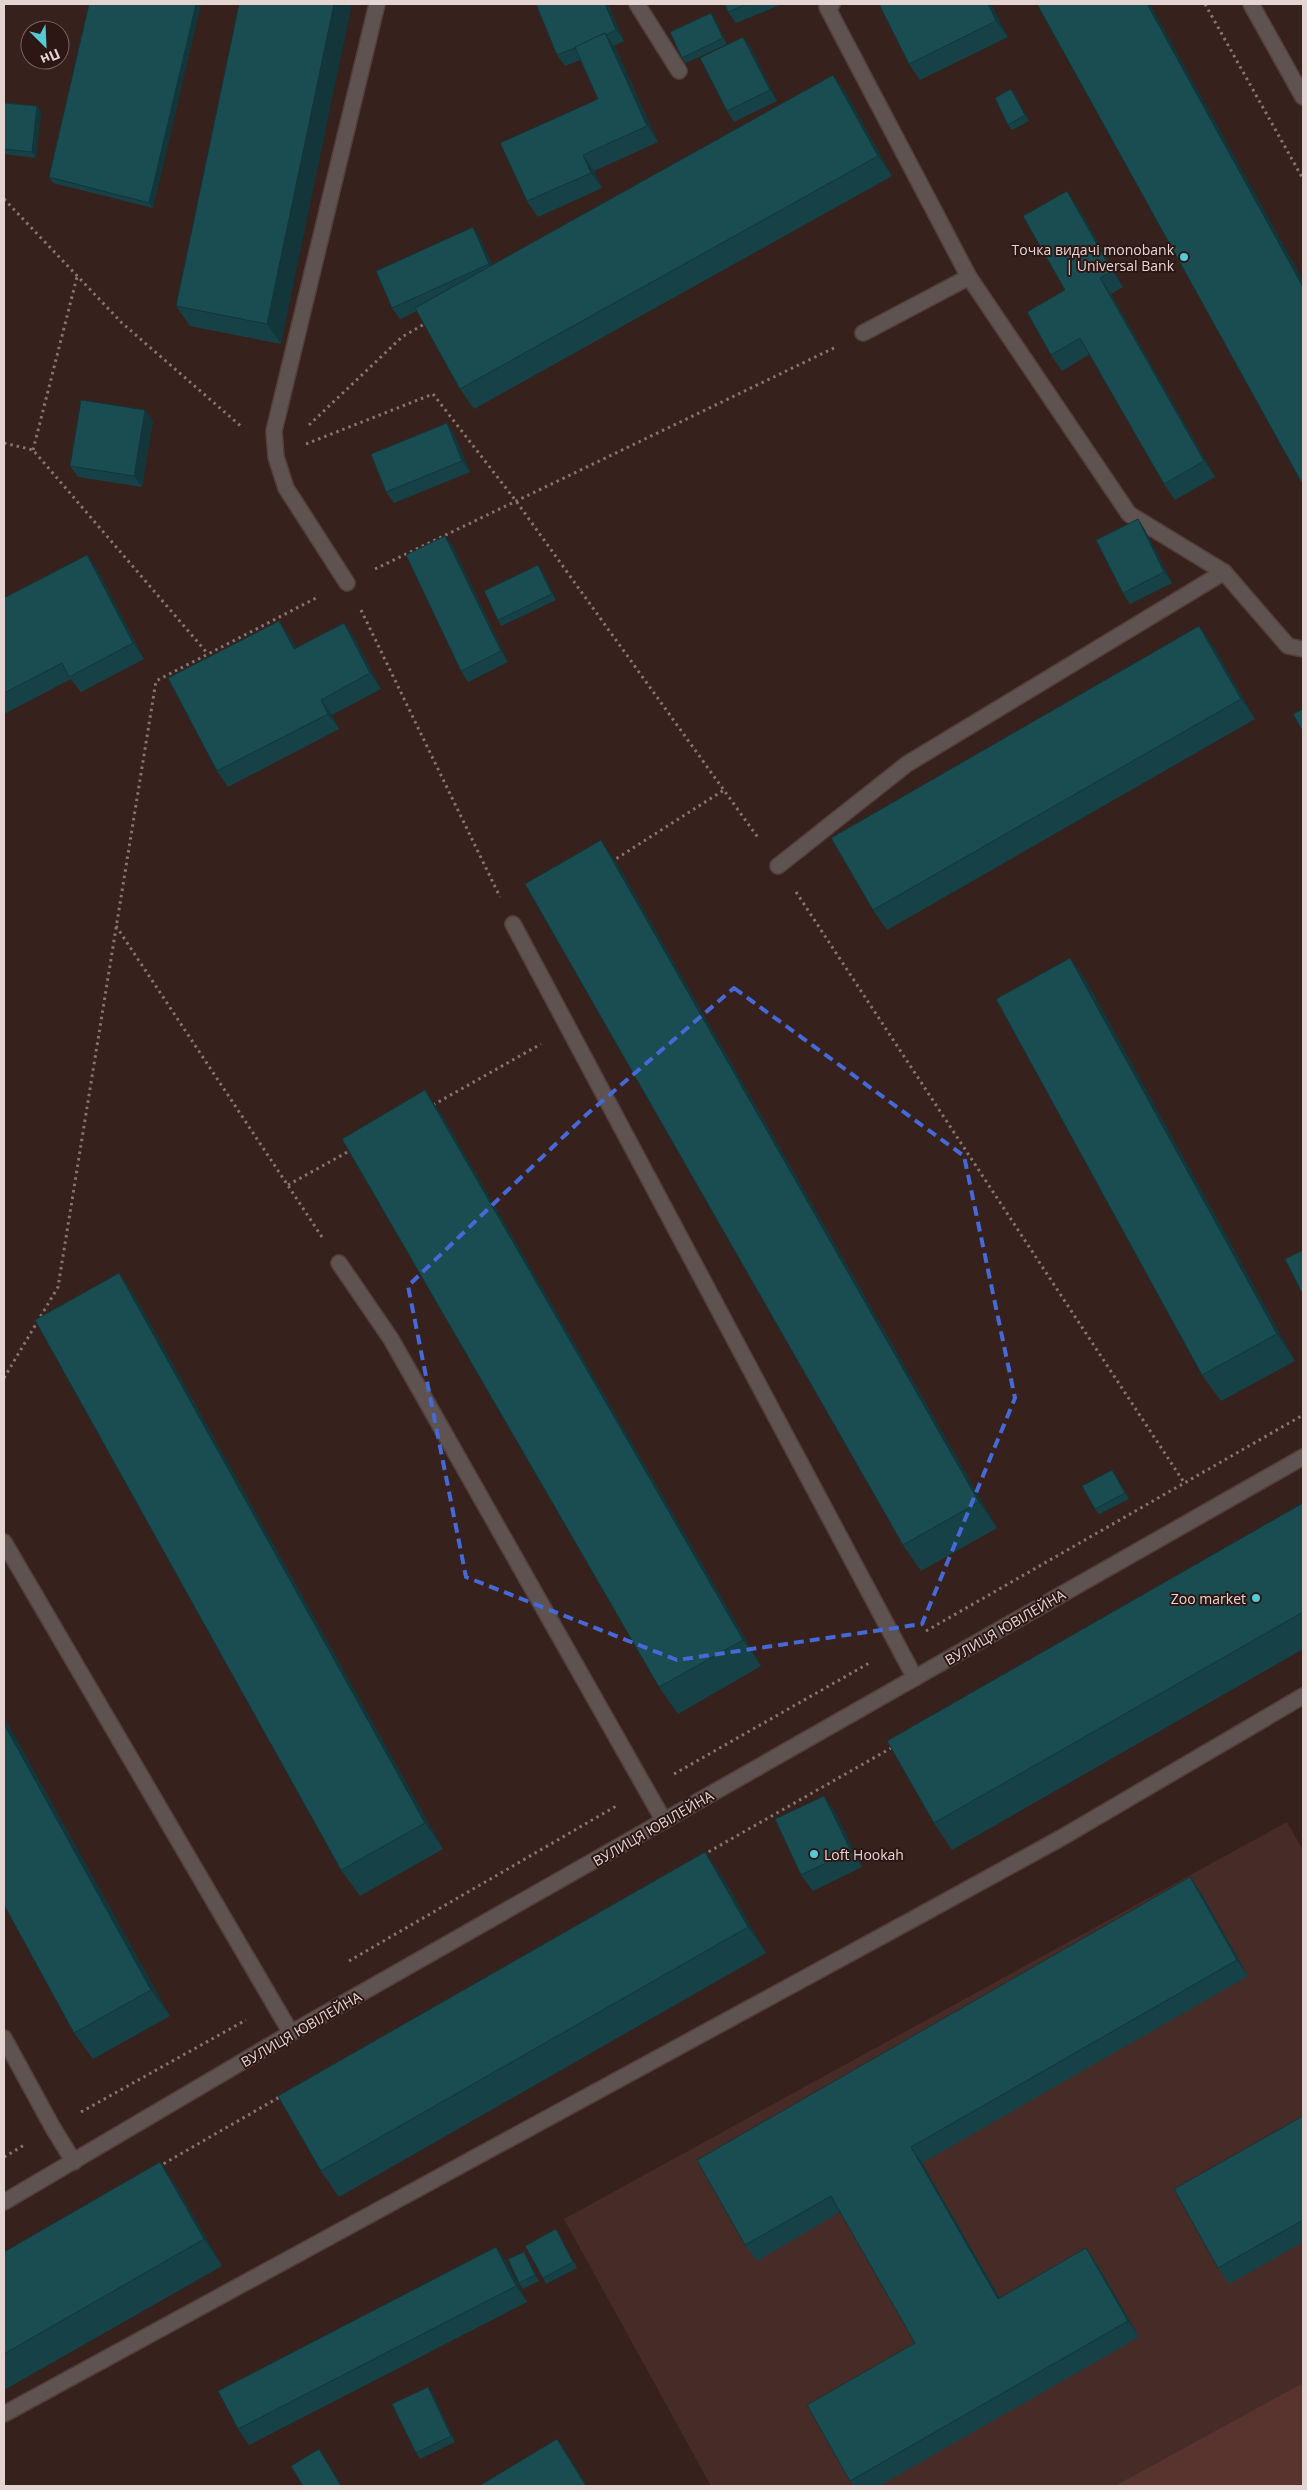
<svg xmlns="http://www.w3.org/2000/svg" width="1307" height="2490" font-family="'Open Sans',sans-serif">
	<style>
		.built { fill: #472b27 }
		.green { fill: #59342f }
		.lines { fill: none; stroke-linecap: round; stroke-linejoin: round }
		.lane-casing { stroke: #523e3a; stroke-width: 18 }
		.street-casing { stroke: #523e3a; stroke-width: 18 }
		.path { stroke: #867471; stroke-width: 3; stroke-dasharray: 2.5 4; stroke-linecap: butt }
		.lane { stroke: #5e5351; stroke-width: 15 }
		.street { stroke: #5e5351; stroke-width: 15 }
		.wall { fill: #164247 }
		.shaded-wall { fill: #123639 }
		.building { fill: #1a4d52; stroke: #123639 }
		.marked { fill: none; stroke: #4569d7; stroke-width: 4; stroke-dasharray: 10 6; stroke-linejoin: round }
		.poi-dot { fill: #52cbd7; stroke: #2c1714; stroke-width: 2 }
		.labels { text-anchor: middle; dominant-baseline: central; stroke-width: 4; stroke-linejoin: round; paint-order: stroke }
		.poi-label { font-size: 14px; fill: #e4d5d3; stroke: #2c1714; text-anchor: end }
		.street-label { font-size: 14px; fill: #e4d5d3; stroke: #2c1714 }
	</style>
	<rect width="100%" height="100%" fill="#36211d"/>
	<path class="built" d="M1287 1822 1303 1850V2486H711L564 2219Z"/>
	<path class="green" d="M1303 2383V2486H1115Z"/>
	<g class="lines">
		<g class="lane-casing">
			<g id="lane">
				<path d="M347 583 286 488 276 457 274 431 377 4"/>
				<path d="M778 866 907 764 1224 572"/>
				<path d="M339 1263 391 1339 664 1821"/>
				<path d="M4 2038 53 2128 74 2162"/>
				<path d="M4 2414 917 1917 1061 1838 1303 1696"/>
			</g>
		</g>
		<g class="street-casing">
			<g id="street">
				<path d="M637 4 679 71"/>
				<path d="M832 4 827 7 969 277"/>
				<path d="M1251 4 1303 97"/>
				<path d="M863 333 969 277 1129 514 1224 572 1288 646 1303 649"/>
				<path d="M513 924 915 1678"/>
				<path d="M4 1542 291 2033"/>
				<path d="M4 2202 291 2033 1303 1457"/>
			</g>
		</g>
		<g class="path">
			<path d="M1205 4 1303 179"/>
			<path d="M4 199 122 323 243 428"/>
			<path d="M309 425 402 337 426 323"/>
			<path d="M4 443 33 450 208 654"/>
			<path d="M306 444 433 394 516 501 759 839"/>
			<path d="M33 450 77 277"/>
			<path d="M375 569 836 347"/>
			<path d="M361 610 500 897"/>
			<path d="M611 862 724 790"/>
			<path d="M796 892 1185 1484"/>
			<path d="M116 926 322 1237"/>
			<path d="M433 1105 541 1044"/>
			<path d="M288 1185 351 1150"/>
			<path d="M4 1378 58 1287 156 681 318 597"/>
			<path d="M926 1631 1303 1415"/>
			<path d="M674 1774 871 1662"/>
			<path d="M703 1855 893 1747"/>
			<path d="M349 1961 618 1805"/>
			<path d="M81 2112 246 2020"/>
			<path d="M4 2157 26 2144"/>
			<path d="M158 2167 283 2095"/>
		</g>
		<use href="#lane" class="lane"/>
		<use href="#street" class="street"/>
	</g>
	<g class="wall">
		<path d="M89 4H201L153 208 53 183 49 177Z"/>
		<path d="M239 4 281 344 190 326 176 306Z"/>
		<path d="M608 4 624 41 614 46 616 49 658 142 594 171 602 188 538 217 527 201 598 99 580 60 565 66 557 55Z"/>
		<path d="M725 4H782L736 23 728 12Z"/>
		<path d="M991 4 1008 37 920 80 909 64Z"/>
		<path d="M711 13 715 19 727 44 686 63 682 58Z"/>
		<path d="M743 37 751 48 777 101 734 122 727 111Z"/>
		<path d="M833 75 847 95 892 176 474 409 460 389 417 311 400 319 392 308 480 238 492 265Z"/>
		<path d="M1015 95 1029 121 1012 130 1008 125Z"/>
		<path d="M4 103 37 106 41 112 36 158 4 154Z"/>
		<path d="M1078 207 1123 287 1111 294 1215 477 1175 500 1164 484 1090 354 1062 371 1051 355 1065 290Z"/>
		<path d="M145 410 153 421 142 487 78 477 70 466Z"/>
		<path d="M447 423 454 434 470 472 394 503 386 492Z"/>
		<path d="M1138 519 1145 530 1172 583 1130 604 1123 593Z"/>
		<path d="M445 536 453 547 508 662 468 682 461 671Z"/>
		<path d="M87 555 98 571 144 659 81 692 71 679 4 714V598Z"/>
		<path d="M542 571 556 600 501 626 498 620Z"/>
		<path d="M290 637 296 648 355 639 381 689 332 715 339 729 228 787 217 771Z"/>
		<path d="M1213 646 1255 719 887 930 873 910Z"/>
		<path d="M619 867 997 1528 921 1571 903 1545Z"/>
		<path d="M1070 958 1088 984 1295 1361 1221 1401 1202 1375Z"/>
		<path d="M425 1090 443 1117 761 1666 678 1714 659 1687Z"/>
		<path d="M119 1273 137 1300 443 1849 360 1896 341 1870Z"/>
		<path d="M1112 1470 1116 1476 1129 1499 1099 1514 1095 1509Z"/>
		<path d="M1303 1503V1649L952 1850 934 1823Z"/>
		<path d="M4 1717 170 2016 93 2059 74 2033Z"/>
		<path d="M824 1796 835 1812 862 1867 813 1891 801 1875Z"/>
		<path d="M705 1852 723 1878 766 1953 339 2197 321 2171Z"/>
		<path d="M1201 1893 1248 1976 922 2163 1000 2298 1086 2248 1097 2264 1139 2337 879 2486H854L850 2481 915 2343 840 2212 757 2261 745 2245Z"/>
		<path d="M1303 2116V2242L1229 2284 1218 2268Z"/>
		<path d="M178 2189 222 2266 4 2390V2252Z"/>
		<path d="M559 2235 577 2268 546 2284 543 2278Z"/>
		<path d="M496 2247 507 2263 527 2302 249 2445 238 2429Z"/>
		<path d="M527 2257 539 2281 523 2289 519 2283Z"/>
		<path d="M432 2392 455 2442 420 2459 416 2453Z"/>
	</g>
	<g class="shaded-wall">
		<path d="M196 4H201L153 208 149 203Z"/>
		<path d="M334 4H352L281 344 267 324Z"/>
		<path d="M605 4H608L624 41 616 30Z"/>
		<path d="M988 4H991L1008 37 996 21Z"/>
		<path d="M1147 4H1150L1303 280V287Z"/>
		<path d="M711 13 715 19 727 44 723 38Z"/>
		<path d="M605 33 616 49 658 142 647 126Z"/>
		<path d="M743 37 751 48 777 101 770 90Z"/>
		<path d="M833 75 847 95 892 176 878 156Z"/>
		<path d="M1011 89 1015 95 1029 121 1025 115Z"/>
		<path d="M37 106 41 112 36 158 32 152Z"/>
		<path d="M583 155 594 171 602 188 591 173Z"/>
		<path d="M1067 191 1078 207 1123 287 1112 271Z"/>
		<path d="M473 227 480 238 497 275 489 264Z"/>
		<path d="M1100 278 1111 294 1215 477 1204 461Z"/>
		<path d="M145 410 153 421 142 487 134 476Z"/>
		<path d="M447 423 454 434 470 472 462 461Z"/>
		<path d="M1138 519 1145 530 1172 583 1164 572Z"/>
		<path d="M445 536 453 547 508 662 501 651Z"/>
		<path d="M87 555 98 571 144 659 133 643Z"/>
		<path d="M538 565 542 571 556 600 552 594Z"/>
		<path d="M279 621 290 637 305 665 294 649Z"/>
		<path d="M344 623 355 639 381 689 370 673Z"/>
		<path d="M1199 626 1213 646 1255 719 1241 699Z"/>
		<path d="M321 700 332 715 339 729 328 714Z"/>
		<path d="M601 840 619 867 997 1528 979 1502Z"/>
		<path d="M1070 958 1088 984 1295 1361 1277 1334Z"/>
		<path d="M425 1090 443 1117 761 1666 743 1640Z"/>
		<path d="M119 1273 137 1300 443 1849 425 1823Z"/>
		<path d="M1112 1470 1116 1476 1129 1499 1125 1493Z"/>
		<path d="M4 1717 170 2016 151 1990 4 1724Z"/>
		<path d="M824 1796 835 1812 862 1867 851 1851Z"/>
		<path d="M705 1852 723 1878 766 1953 748 1927Z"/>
		<path d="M1190 1877 1201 1893 1248 1976 1237 1960Z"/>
		<path d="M911 2147 922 2163 1009 2314 998 2299Z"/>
		<path d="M160 2162 178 2189 222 2266 204 2239Z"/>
		<path d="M496 2247 507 2263 527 2302 516 2286Z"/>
		<path d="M1086 2248 1097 2264 1139 2337 1128 2321Z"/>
		<path d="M524 2252 527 2257 539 2281 535 2275Z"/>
		<path d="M428 2387 432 2392 455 2442 451 2436Z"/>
		<path d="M557 2439 565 2450 587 2486H586Z"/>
	</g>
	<g class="building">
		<path d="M89 4H196L149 203 49 177Z"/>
		<path d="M239 4H334L267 324 176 306Z"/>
		<path d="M536 4H605L616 30 606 35 605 33 575 48 557 55Z"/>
		<path d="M725 4H747L728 12Z"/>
		<path d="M879 4H988L996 21 909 64Z"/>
		<path d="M1037 4H1147L1303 287V485Z"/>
		<path d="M711 13 723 38 682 58 670 32Z"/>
		<path d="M605 33 647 126 583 155 591 173 527 201 500 143 598 99 575 47Z"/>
		<path d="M743 37 770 90 727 111 700 58Z"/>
		<path d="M833 75 878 156 460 389 415 308Z"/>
		<path d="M1011 89 1025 115 1008 125 995 98Z"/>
		<path d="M4 103 37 106 32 152 4 149Z"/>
		<path d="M1067 191 1112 271 1100 278 1204 461 1164 484 1080 338 1051 355 1027 312 1065 290 1023 216Z"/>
		<path d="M473 227 489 264 392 308 376 271Z"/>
		<path d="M81 400 145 410 134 476 70 466Z"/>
		<path d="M447 423 462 461 386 492 371 454Z"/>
		<path d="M1138 519 1164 572 1123 593 1096 540Z"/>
		<path d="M445 536 501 651 461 671 406 555Z"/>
		<path d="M87 555 133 643 69 677 62 663 4 693V598Z"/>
		<path d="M538 565 552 594 498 620 484 591Z"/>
		<path d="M279 621 294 649 344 623 370 673 321 700 328 714 217 771 168 678Z"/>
		<path d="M1199 626 1241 699 873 910 831 838Z"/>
		<path d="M1303 709V732L1293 714Z"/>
		<path d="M601 840 979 1502 903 1545 525 884Z"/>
		<path d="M1070 958 1277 1334 1202 1375 996 999Z"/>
		<path d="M425 1090 743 1640 659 1687 342 1139Z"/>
		<path d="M1303 1250V1295L1285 1259Z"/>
		<path d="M119 1273 425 1823 341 1870 35 1320Z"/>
		<path d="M1112 1470 1125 1493 1095 1509 1082 1486Z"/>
		<path d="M1303 1503V1612L934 1823 887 1741Z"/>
		<path d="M4 1724 151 1990 74 2033 4 1905Z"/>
		<path d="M824 1796 851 1851 801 1875 775 1819Z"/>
		<path d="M705 1852 748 1927 321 2171 278 2096Z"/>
		<path d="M1190 1877 1237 1960 911 2147 998 2299 1086 2248 1128 2321 850 2481 807 2405 915 2343 831 2196 745 2245 697 2160Z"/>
		<path d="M1303 2116V2220L1218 2268 1174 2189Z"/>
		<path d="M160 2162 204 2239 4 2354V2252Z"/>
		<path d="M556 2229 573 2262 543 2278 525 2246Z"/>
		<path d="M496 2247 516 2286 238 2429 218 2391Z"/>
		<path d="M524 2252 535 2275 519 2283 508 2259Z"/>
		<path d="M428 2387 451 2436 416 2453 392 2404Z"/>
		<path d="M557 2439 586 2486H479Z"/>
		<path d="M319 2449 341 2486H303L291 2466Z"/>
	</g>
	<path class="marked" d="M734 988 964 1156 1015 1398 922 1624 677 1660 466 1577 408 1286 586 1115Z"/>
	<g class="poi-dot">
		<circle cx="1184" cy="257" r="5"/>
		<circle cx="1256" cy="1598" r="5"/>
		<circle cx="814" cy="1854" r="5"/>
	</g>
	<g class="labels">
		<g class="poi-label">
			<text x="1174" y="249">Точка видачі monobank<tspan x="1174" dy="16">| Universal Bank</tspan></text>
			<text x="1246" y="1598">Zoo market</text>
			<text x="824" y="1854" text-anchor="start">Loft Hookah</text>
		</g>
		<g class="street-label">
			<text transform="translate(1005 1627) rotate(-30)">ВУЛИЦЯ ЮВІЛЕЙНА</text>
			<text transform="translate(653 1828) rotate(-30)">ВУЛИЦЯ ЮВІЛЕЙНА</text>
			<text transform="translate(301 2029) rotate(-30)">ВУЛИЦЯ ЮВІЛЕЙНА</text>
		</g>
	</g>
	<rect width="1307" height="2490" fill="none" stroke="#e4d5d3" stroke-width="10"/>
	<g transform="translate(45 45) rotate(156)"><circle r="24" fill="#2c1714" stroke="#766360"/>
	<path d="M0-4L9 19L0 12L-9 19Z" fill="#52cbd7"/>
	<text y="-8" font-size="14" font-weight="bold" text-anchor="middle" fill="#e4d5d3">Пн</text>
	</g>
</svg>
